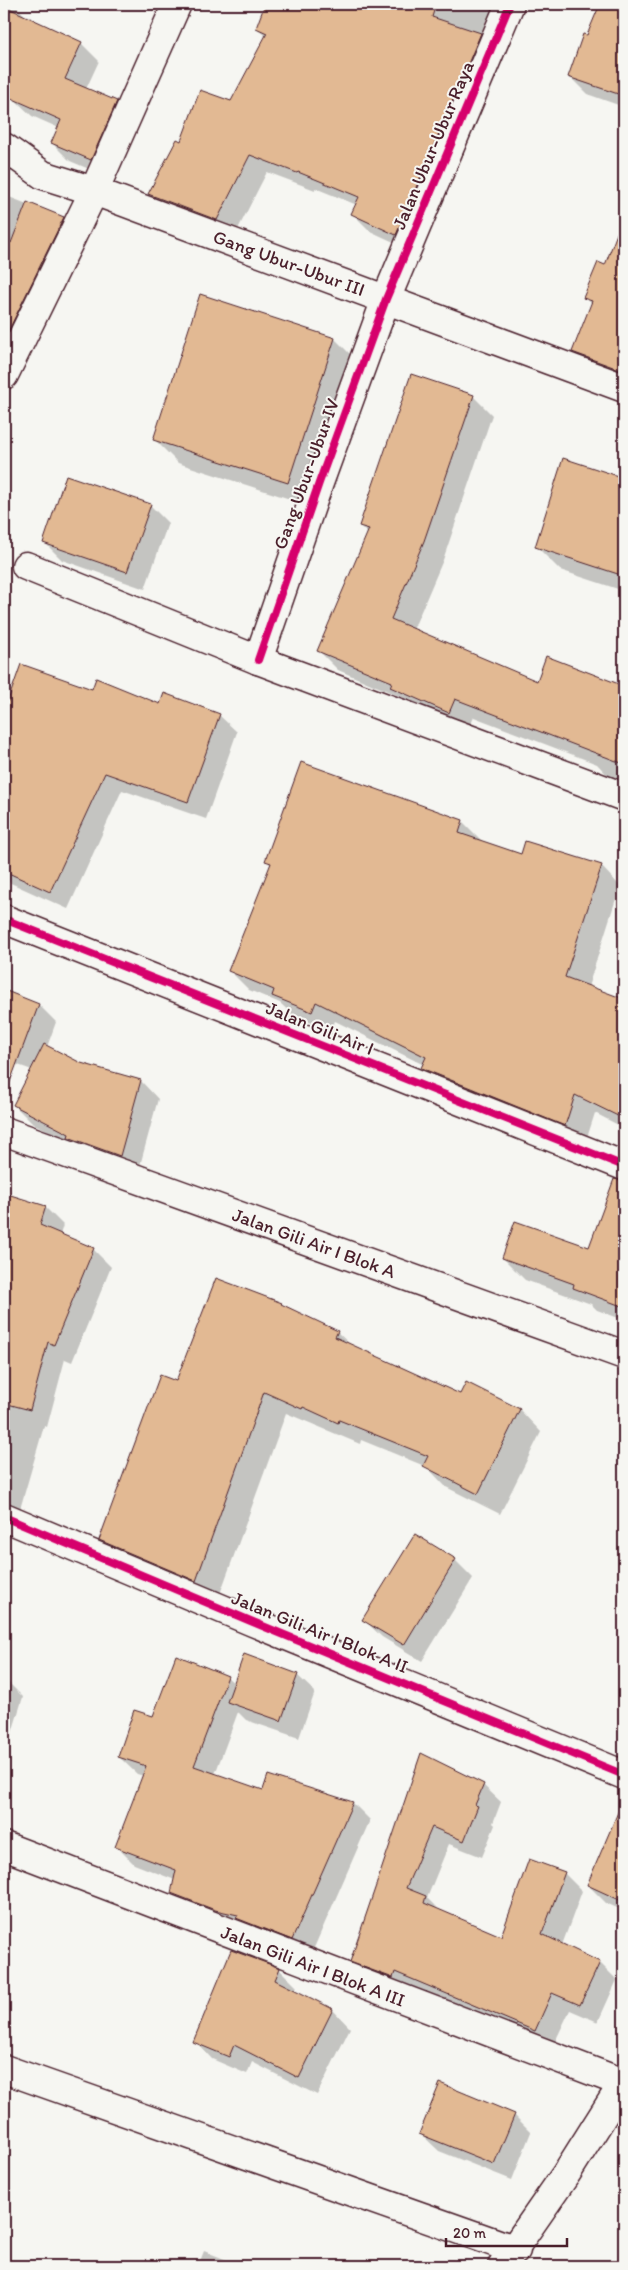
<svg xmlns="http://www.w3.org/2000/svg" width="628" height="2270" font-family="Itim,sans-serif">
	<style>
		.shadow { fill: #0003 }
		.building { fill: #e2b993; stroke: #4a1f2b }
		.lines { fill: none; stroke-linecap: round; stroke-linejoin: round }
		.minor-casing { stroke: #4a1f2b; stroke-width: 31 }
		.minor { stroke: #f6f6f2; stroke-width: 28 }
		.cycleway-casing { stroke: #f6f6f2; stroke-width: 11 }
		.cycleway { stroke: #d6006c; stroke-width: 8 }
		.labels { text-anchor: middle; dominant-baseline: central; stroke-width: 4; stroke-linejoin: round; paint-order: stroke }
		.street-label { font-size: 19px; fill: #4a1f2b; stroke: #f6f6f2 }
	</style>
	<rect width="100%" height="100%" fill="#f6f6f2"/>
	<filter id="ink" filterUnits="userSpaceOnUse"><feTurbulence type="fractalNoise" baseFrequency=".02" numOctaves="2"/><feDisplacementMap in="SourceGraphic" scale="10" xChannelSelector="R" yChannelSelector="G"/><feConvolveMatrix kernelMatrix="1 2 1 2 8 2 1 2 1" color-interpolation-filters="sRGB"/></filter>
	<g filter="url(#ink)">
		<g class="shadow">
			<path d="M4 4 17 7 28 19 81 43 99 61 86 89 116 102 134 120 108 177 70 161 52 143 59 128 32 116 14 99 24 76 4 68Z"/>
			<path d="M267 4H376L397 12 399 4H522L413 251 370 231 353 214 357 205 315 188V190L267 172 237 231 188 211H167L150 194 153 187 152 185 177 140 181 143 231 103 266 37 257 28Z"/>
			<path d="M601 4H624V107L587 94 569 76Z"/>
			<path d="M4 195 63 218 78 232 4 387Z"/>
			<path d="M621 230 624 231V382L591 369 574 352 592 304 585 297 608 268Z"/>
			<path d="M335 339 358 362 312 506 178 463 154 439Z"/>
			<path d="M473 396 492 415 443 560 413 630 538 682 622 686 624 683V785L613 781 597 764 474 717 468 731 411 705 402 697 338 670 319 651 368 534 360 526Z"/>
			<path d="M564 460 624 479V591L560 570 537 547Z"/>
			<path d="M150 505 168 523 145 589 62 560 45 543Z"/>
			<path d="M22 666 92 691 161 705 219 715 237 732 206 819 122 790 68 909 4 880V716Z"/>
			<path d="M302 763 463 822 482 841 522 856 601 866 620 886 588 987 618 998 624 1004V1128L595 1113 585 1144 442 1088 423 1068 424 1065 335 1021 331 1031 293 1015 280 1003 249 990 230 971 271 865 267 861Z"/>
			<path d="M4 992 39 1005 56 1022 47 1047 81 1064 141 1081 158 1099 138 1173 32 1123 14 1105 32 1070 4 1060Z"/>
			<path d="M4 1194 45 1207 63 1225 60 1235 93 1249 111 1267 72 1362 65 1359 47 1427 44 1426 18 1516 4 1512Z"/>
			<path d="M605 1205 624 1212V1320L597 1310 591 1304 525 1280 503 1258 589 1248Z"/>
			<path d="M281 1304 285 1308 337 1332 352 1346 460 1395 466 1383 520 1410 541 1432 500 1514 446 1487 427 1467 361 1440 360 1444 286 1413 217 1602 122 1562 101 1540 177 1383Z"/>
			<path d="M455 1560 473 1578 422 1661 382 1637 364 1620Z"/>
			<path d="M297 1675 315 1692 299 1738 246 1720 238 1712 215 1774 264 1792 353 1803 370 1820 310 1957 190 1911 173 1893 175 1880 134 1864 117 1847 144 1776 137 1774 119 1757 153 1718 227 1677 235 1684Z"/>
			<path d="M4 1678 23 1697 4 1759Z"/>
			<path d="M421 1755 483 1785 501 1802 493 1823 495 1825 482 1857 449 1844 427 1898 441 1912 502 1937 564 1873 582 1891 562 1945 600 1963 617 1980 598 2022 570 2010 552 2048 369 1979 351 1961Z"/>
			<path d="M613 1827 624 1832V1911L606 1903 588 1885Z"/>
			<path d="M279 1969 297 1987 295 1991 333 2010 350 2028 317 2095 252 2062 247 2074 212 2059 195 2041Z"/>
			<path d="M514 2115 531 2132 512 2180 439 2151 421 2134Z"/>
			<path d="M204 2251 242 2266H198Z"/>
		</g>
		<g class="building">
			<path d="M265 4H436L432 17 481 33 396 235 351 214 359 197 298 172 297 173 250 155 217 220 148 194 177 139 181 141 200 90 231 101 267 33 256 28Z"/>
			<path d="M600 4H624V96L568 77 583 34 587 35Z"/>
			<path d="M4 6 82 42 65 79 117 101 91 160 51 143 61 120 4 95Z"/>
			<path d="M27 202 64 217 4 340V238L11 243Z"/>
			<path d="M621 223 624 224V371L572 352 592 301 583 298 598 262 605 265Z"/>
			<path d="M200 294 335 338 288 483 153 440Z"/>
			<path d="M411 374 474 395 424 541 391 619 537 681 546 656 624 686V764L455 699 449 713 390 687 392 682 317 651 369 529 359 526Z"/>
			<path d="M563 458 624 478V576L535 547Z"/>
			<path d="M66 475 151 504 127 572 43 543Z"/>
			<path d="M21 664 92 689 96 678 160 704 164 693 220 714 188 802 105 773 50 892 4 871V712Z"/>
			<path d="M301 762 463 820 459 833 521 854 525 841 602 865 565 977 624 999V1119L575 1095 565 1126 421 1068 426 1057 316 1002 312 1012 272 996 274 990 228 971 271 863 265 861Z"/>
			<path d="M4 990 39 1004 7 1090H4Z"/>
			<path d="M44 1044 81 1063 141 1080 120 1156 68 1137 69 1134 13 1105Z"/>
			<path d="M614 1179 624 1181V1307L573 1288 574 1284 502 1258 515 1221 589 1247Z"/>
			<path d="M4 1193 46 1206 40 1225 94 1248 54 1345 48 1342 30 1410 4 1403Z"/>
			<path d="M216 1278 282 1303 281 1304 338 1331 335 1337 460 1394 466 1382 520 1409 478 1494 423 1466 428 1456 339 1420 338 1423 303 1407 302 1409 264 1392 196 1581 99 1540 160 1375 176 1381Z"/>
			<path d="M415 1534 456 1559 404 1645 362 1620Z"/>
			<path d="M244 1654 298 1674 281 1721 227 1702Z"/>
			<path d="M176 1655 228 1676 194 1766 263 1790 268 1775 353 1802 292 1940 236 1918 238 1915 215 1910 171 1893 176 1870 115 1847 146 1766 118 1757 134 1710 153 1716Z"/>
			<path d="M421 1753 484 1784 475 1805 478 1806 464 1841 432 1827 406 1888 426 1896 424 1903 501 1936 529 1859 565 1872 542 1934 600 1962 580 2005 552 1993 535 2031 395 1972 393 1978 350 1962Z"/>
			<path d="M624 1798V1902L587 1885Z"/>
			<path d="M231 1950 280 1968 275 1980 333 2009 299 2078 234 2045 229 2057 193 2042Z"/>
			<path d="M440 2083 515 2114 494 2164 419 2134Z"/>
		</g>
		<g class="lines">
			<g class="minor-casing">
				<g id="minor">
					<path d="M4 147 43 175 94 191 624 388"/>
					<path d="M4 375 94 191 177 4"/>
					<path d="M26 566 258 660 624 797"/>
					<path d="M258 660 319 483 386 299 510 4"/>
					<path d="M4 919 624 1166"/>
					<path d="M4 1131 624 1355"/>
					<path d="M4 1517 253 1622 624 1775"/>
					<path d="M4 1846 623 2083"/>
					<path d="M4 2069 516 2250"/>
					<path d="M502 2266 566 2174 624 2082"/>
				</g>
			</g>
			<use href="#minor" class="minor"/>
			<g class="cycleway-casing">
				<g id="cycleway">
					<path d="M258 660 319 483 386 299 510 4"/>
					<path d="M4 919 624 1166"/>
					<path d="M4 1517 253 1622 624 1775"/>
				</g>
			</g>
			<use href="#cycleway" class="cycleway"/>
		</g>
	</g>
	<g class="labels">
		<g class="street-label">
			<text transform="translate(433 145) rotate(-67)">Jalan Ubur-Ubur Raya</text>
			<text transform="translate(289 263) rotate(20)">Gang Ubur-Ubur III</text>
			<text transform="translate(306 474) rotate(-70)">Gang Ubur-Ubur IV</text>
			<text transform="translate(320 1028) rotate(22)">Jalan Gili Air I</text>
			<text transform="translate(314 1243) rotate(20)">Jalan Gili Air I Blok A</text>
			<text transform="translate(320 1632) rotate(22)">Jalan Gili Air I Blok A II</text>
			<text transform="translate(313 1966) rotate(21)">Jalan Gili Air I Blok A III</text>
		</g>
	</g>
	<rect width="628" height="2270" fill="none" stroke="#f6f6f2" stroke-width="20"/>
	<rect x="10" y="10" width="608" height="2250" fill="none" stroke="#4a1f2b" stroke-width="2" filter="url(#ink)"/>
	<path d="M446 2238v8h121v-8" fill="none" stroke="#4a1f2b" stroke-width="2.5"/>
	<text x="453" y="2238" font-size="15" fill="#4a1f2b" stroke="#f6f6f2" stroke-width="4" paint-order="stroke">20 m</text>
</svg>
